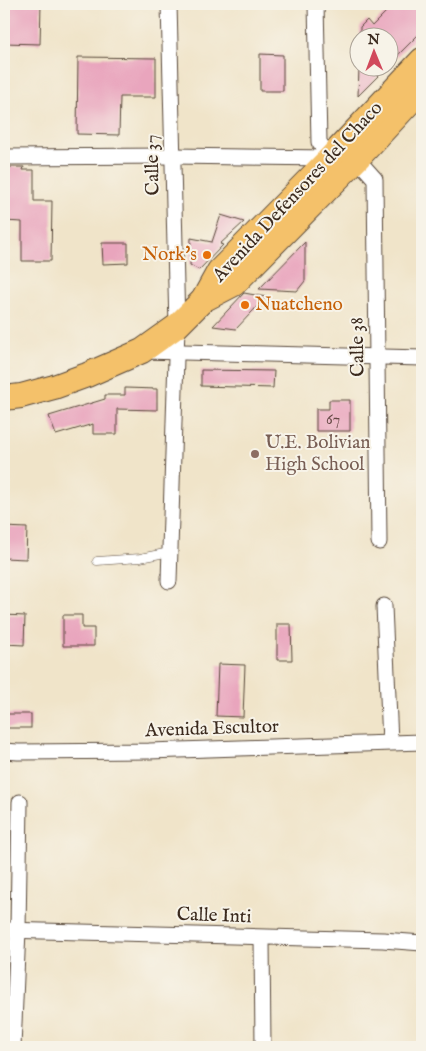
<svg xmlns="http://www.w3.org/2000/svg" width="426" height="1051" font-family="'IM FELL English',serif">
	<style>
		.building { fill: #e9a5bd }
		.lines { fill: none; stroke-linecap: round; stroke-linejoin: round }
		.lane-casing { stroke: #564638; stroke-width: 9 }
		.street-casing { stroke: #564638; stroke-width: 17 }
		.primary-casing { stroke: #564638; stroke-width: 26 }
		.lane { stroke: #fff; stroke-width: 8 }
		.street { stroke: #fff; stroke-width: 15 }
		.primary { stroke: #f4c16a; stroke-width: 24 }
		.food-dot { fill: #e8710a; stroke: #f7f3e8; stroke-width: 2 }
		.education-dot { fill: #8d6e63; stroke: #f7f3e8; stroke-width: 2 }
		.labels { text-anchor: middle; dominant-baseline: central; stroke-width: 4; stroke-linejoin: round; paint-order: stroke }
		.number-label { font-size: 16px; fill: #664946 }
		.street-label { font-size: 19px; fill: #3b2a1e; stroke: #f7f3e8 }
		.food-label { font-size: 19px; fill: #c56008; stroke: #f7f3e8; text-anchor: end }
		.education-label { font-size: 19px; fill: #785e54; stroke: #f7f3e8; text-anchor: start }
	</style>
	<rect width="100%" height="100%" fill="#f7f3e8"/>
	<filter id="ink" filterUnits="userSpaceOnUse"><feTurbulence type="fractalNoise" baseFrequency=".02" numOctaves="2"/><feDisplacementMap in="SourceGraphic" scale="10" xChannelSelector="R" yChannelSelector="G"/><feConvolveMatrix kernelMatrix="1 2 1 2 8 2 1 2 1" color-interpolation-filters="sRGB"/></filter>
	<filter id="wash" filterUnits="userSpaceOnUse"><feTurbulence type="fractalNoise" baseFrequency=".0096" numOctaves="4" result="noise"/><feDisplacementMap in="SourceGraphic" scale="20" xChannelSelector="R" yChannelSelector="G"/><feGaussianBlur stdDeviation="1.12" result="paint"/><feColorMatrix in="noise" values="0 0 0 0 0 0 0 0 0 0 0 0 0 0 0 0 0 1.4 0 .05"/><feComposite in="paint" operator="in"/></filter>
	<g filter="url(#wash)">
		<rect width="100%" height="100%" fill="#f0e4c9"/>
		<g id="blocks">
			<g class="building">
				<path d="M4 4H41L40 44 4 43Z"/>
				<path d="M394 4H422V31L388 65V38H360V27L367 20 372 26Z"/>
				<path d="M260 54 283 55V91H260Z"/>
				<path d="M78 57 156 58V97H120L119 135 77 134Z"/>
				<path d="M359 68H386L358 96Z"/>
				<path d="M6 167H24L23 170H34V201H52L51 261H22V222L4 221Z"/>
				<path d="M221 215 244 222 220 244 223 245 199 270 190 265 191 238 212 242Z"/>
				<path d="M305 242V281L297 291 259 289Z"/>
				<path d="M102 243H128V263L103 264Z"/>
				<path d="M244 293 266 297 236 329 213 326Z"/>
				<path d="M201 370 274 371 273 388 201 386Z"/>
				<path d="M125 388 157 389V410L117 409V434H93V424L56 435 49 416 105 399V395H125Z"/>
				<path d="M329 400H350V431H316V409H329Z"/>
				<path d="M4 527 27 528 26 559 4 558Z"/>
				<path d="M4 615 25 616 24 645 4 644Z"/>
				<path d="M63 615H82V628H94V646H63Z"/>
				<path d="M277 624H291L292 660H277Z"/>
				<path d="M218 664 245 665 243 717 216 716Z"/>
				<rect x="4" y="714" width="27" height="14"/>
			</g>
		</g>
	</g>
	<g filter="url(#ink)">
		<use href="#blocks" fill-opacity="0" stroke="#564638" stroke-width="1"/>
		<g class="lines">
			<g class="lane-casing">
				<path id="lane" d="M97 561 140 558 170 552"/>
			</g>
			<g class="street-casing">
				<g id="street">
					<path d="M169 4 177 326 169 581"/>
					<path d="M316 4 319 142 330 158"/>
					<path d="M4 157 173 156 330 158 357 159 375 179 379 542"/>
					<path d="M144 351 422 358"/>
					<path d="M384 606 390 742"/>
					<path d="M4 751 18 752 149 751 422 742"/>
					<path d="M4 930 383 940 422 943"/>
					<path d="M262 938 263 1047"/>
					<path d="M13 1047 18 930 20 802"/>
				</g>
			</g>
			<g class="primary-casing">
				<g id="primary">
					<path d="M203 300 234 284 357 159 422 89"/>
					<path d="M4 398 21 396 54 387 87 375 142 351 177 326 203 300 219 271 330 158 422 60"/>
				</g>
			</g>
			<use href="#lane" class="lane"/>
			<use href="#street" class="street"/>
			<use href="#primary" class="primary"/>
		</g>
	</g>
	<g class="food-dot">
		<circle cx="207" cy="255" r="5"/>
		<circle cx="245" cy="305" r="5"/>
	</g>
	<circle class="education-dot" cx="255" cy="454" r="5"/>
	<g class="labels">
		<g class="number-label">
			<text x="333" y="420">67</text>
		</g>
		<g class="street-label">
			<text transform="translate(153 165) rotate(-91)">Calle 37</text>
			<text transform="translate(298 192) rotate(-47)">Avenida Defensores del Chaco</text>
			<text transform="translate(358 347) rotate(-91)">Calle 38</text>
			<text transform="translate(212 729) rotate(-2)">Avenida Escultor</text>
			<text transform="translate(214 916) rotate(2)">Calle Inti</text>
		</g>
		<g class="food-label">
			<text x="197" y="255">Nork's</text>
			<text x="255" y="305" text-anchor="start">Nuatcheno</text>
		</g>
		<g class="education-label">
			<text x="265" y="443">U.E. Bolivian<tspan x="265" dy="22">High School</tspan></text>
		</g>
	</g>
	<rect width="426" height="1051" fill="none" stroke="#f7f3e8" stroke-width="20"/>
	<g transform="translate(374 52) rotate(359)"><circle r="24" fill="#f7f3e8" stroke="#aca397"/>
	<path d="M0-4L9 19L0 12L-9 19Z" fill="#d1495b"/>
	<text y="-8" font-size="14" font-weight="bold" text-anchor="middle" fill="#3b2a1e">N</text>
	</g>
</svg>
